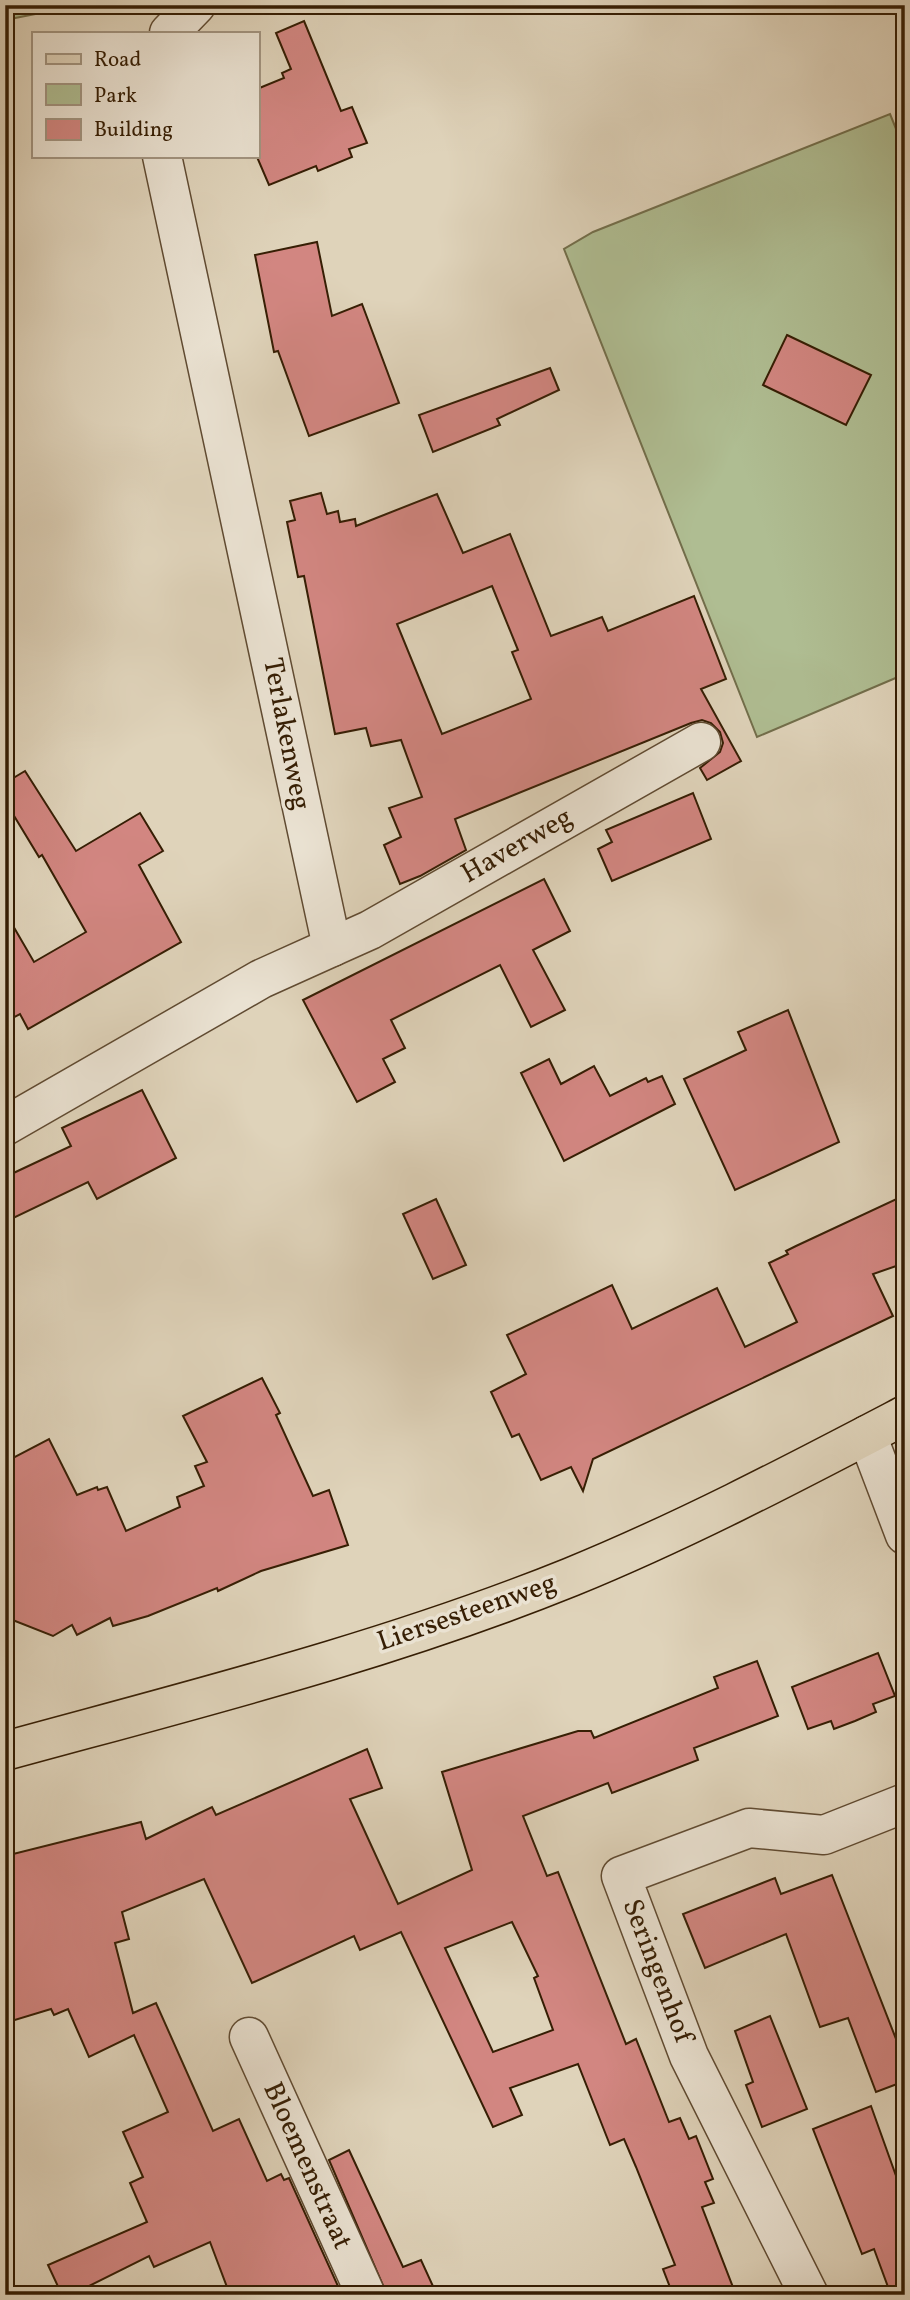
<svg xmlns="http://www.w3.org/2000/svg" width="910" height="2300" font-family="Vollkorn,serif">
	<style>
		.green { fill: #afbd92; stroke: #726e4b; stroke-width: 2 }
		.building { fill: #d28681; stroke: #361e04; stroke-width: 2; fill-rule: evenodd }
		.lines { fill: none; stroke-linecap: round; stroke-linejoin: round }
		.minor-casing { stroke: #604b32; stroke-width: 41 }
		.primary-casing { stroke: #361e04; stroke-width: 41 }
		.minor { stroke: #eae2d2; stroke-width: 38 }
		.primary { stroke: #dfd3ba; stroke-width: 38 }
		.labels { text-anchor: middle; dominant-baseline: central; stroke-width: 7; stroke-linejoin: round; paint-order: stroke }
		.street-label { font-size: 28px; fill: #361e04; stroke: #eae2d2 }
	</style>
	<rect width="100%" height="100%" fill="#dfd3ba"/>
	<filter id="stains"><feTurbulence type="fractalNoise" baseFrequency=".00286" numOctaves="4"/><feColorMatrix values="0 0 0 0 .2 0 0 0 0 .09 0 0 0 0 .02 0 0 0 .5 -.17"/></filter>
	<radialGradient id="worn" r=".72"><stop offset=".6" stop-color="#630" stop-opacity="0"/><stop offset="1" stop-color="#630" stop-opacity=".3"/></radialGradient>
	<g class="green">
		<path d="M5 5H81L5 20Z"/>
		<path d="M890 114 905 151V674L757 737 564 249 593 232Z"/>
	</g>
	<g class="building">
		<path d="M304 21 341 111 352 107 367 143 349 149 352 157 318 171 316 166 269 185 257 157V89L284 78 282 73 291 69 276 33Z"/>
		<path d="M317 242 332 316 362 304 399 403 309 436 278 351 274 352 255 255Z"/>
		<path d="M787 335 871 375 846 425 763 385Z"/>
		<path d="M550 368 559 390 497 419 500 425 433 452 419 415Z"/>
		<path d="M321 493 327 514 338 511 340 522 355 519 356 526 437 494 463 553 510 534 551 636 602 617 608 631 694 596 726 679 701 689 741 761 707 780 700 768 720 752 723 743 720 732 711 723 702 720 691 723 455 819 466 850 420 876 400 884 384 845 401 837 389 808 422 797 401 740 371 746 366 728 335 734 304 576 298 577 287 522 295 520 290 501ZM492 586 518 650 512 652 531 699 442 734 397 624Z"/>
		<path d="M25 771 76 851 140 813 163 851 139 865 181 942 28 1029 20 1014 5 1022V912L34 962 86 932 42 855 39 857 5 801V783Z"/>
		<path d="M693 793 711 839 612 881 598 849 612 842 606 830Z"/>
		<path d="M544 879 570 931 533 950 565 1010 531 1027 500 965 391 1020 405 1048 383 1059 395 1082 357 1102 303 1000Z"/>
		<path d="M788 1010 839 1142 735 1190 684 1079 746 1050 738 1032Z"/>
		<path d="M549 1059 561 1084 594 1066 610 1096 646 1078 648 1082 662 1076 675 1104 564 1161 521 1073Z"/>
		<path d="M142 1090 176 1158 97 1199 88 1182 5 1222V1177L71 1146 62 1128Z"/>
		<path d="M905 1195V1263L873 1274 893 1316 593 1459 583 1491 571 1467 541 1480 519 1434 512 1437 491 1392 526 1374 507 1335 612 1285 632 1329 717 1288 745 1347 797 1322 769 1263 788 1254 786 1251 796 1246Z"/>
		<path d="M436 1199 466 1265 433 1279 403 1214Z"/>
		<path d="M262 1378 280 1413 276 1415 313 1496 329 1490 348 1545 261 1571 218 1591 217 1588 148 1616 113 1626 110 1618 77 1635 72 1625 53 1636 5 1617V1462L49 1439 77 1495 97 1487 98 1490 107 1487 126 1531 180 1507 177 1497 204 1486 195 1466 207 1462 183 1416Z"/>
		<path d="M878 1653 895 1696 873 1704 876 1712 855 1721 834 1729 831 1721 808 1729 792 1687Z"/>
		<path d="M757 1661 778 1716 694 1748 698 1760 612 1793 608 1783 523 1816 547 1876 558 1872 626 2044 636 2039 669 2122 680 2118 689 2139 696 2136 713 2179 705 2182 714 2203 702 2207 736 2295H673L663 2269 675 2265 636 2167 624 2139 610 2145 578 2064 510 2088 522 2115 493 2127 401 1932 360 1950 354 1936 252 1983 204 1879 122 1912 129 1939 115 1943 133 2013 156 2003 213 2131 239 2119 267 2181 281 2174 284 2180 289 2178 342 2295H230L210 2242 154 2267 149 2256 71 2295H62L48 2265 147 2222 130 2183 143 2177 123 2132 168 2112 134 2035 89 2057 68 2009 54 2015 51 2009 5 2023V1856L141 1822 146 1839 212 1807 216 1815 367 1749 382 1788 350 1799 398 1904 472 1870 442 1772 578 1731H591L594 1738 718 1688 714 1677ZM512 1922 538 1976 534 1978 553 2030 493 2052 445 1948Z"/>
		<path d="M832 1875 905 2062V2081L876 2092 848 2018 820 2027 786 1934 705 1968 683 1914 775 1878 781 1894Z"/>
		<path d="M770 2016 807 2109 762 2127 746 2085 753 2082 735 2031Z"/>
		<path d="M871 2106 905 2201V2295H891L874 2249 862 2254 813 2129Z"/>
		<path d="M349 2150 403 2267 421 2260 437 2295H387L329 2160Z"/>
	</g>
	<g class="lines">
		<g class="minor-casing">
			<g id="minor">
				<path d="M169 33 196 5"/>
				<path d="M332 947 370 930 701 742"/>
				<path d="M5 1126 261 979 332 947 162 156"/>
				<path d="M867 1435 905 1535"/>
				<path d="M249 2037 366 2295"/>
				<path d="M809 2295 689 2056 621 1876 749 1828 824 1835 905 1803"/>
			</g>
		</g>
		<g class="primary-casing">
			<path id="primary" d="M5 1751C195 1699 388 1651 571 1577 686 1530 796 1472 905 1415"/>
		</g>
		<use href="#minor" class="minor"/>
		<use href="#primary" class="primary"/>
	</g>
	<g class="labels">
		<g class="street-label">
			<text transform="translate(286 734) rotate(79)">Terlakenweg</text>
			<text transform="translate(517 846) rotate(-30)">Haverweg</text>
			<text transform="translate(467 1613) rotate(-19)">Liersesteenweg</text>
			<text transform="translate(657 1971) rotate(69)">Seringenhof</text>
			<text transform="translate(307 2166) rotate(66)">Bloemenstraat</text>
		</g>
	</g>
	<rect width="910" height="2300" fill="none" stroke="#dfd3ba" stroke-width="28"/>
	<rect x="7" y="7" width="896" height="2286" fill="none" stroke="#361e04" stroke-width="3.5"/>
	<rect x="14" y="14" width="882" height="2272" fill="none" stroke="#361e04" stroke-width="2"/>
	<rect x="32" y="32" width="228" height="126" fill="#eae2d2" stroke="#a29480" stroke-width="2"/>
	<rect x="46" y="54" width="35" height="10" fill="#dfd3ba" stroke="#a29480" stroke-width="2"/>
	<text x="94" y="66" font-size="21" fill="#361e04">Road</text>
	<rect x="46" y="84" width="35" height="21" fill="#afbd92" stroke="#a29480" stroke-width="2"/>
	<text x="94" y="102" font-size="21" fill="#361e04">Park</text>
	<rect x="46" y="119" width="35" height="21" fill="#d28681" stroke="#a29480" stroke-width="2"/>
	<text x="94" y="136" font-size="21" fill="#361e04">Building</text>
	<rect width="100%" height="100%" filter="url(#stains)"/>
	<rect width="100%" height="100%" fill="url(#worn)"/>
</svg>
